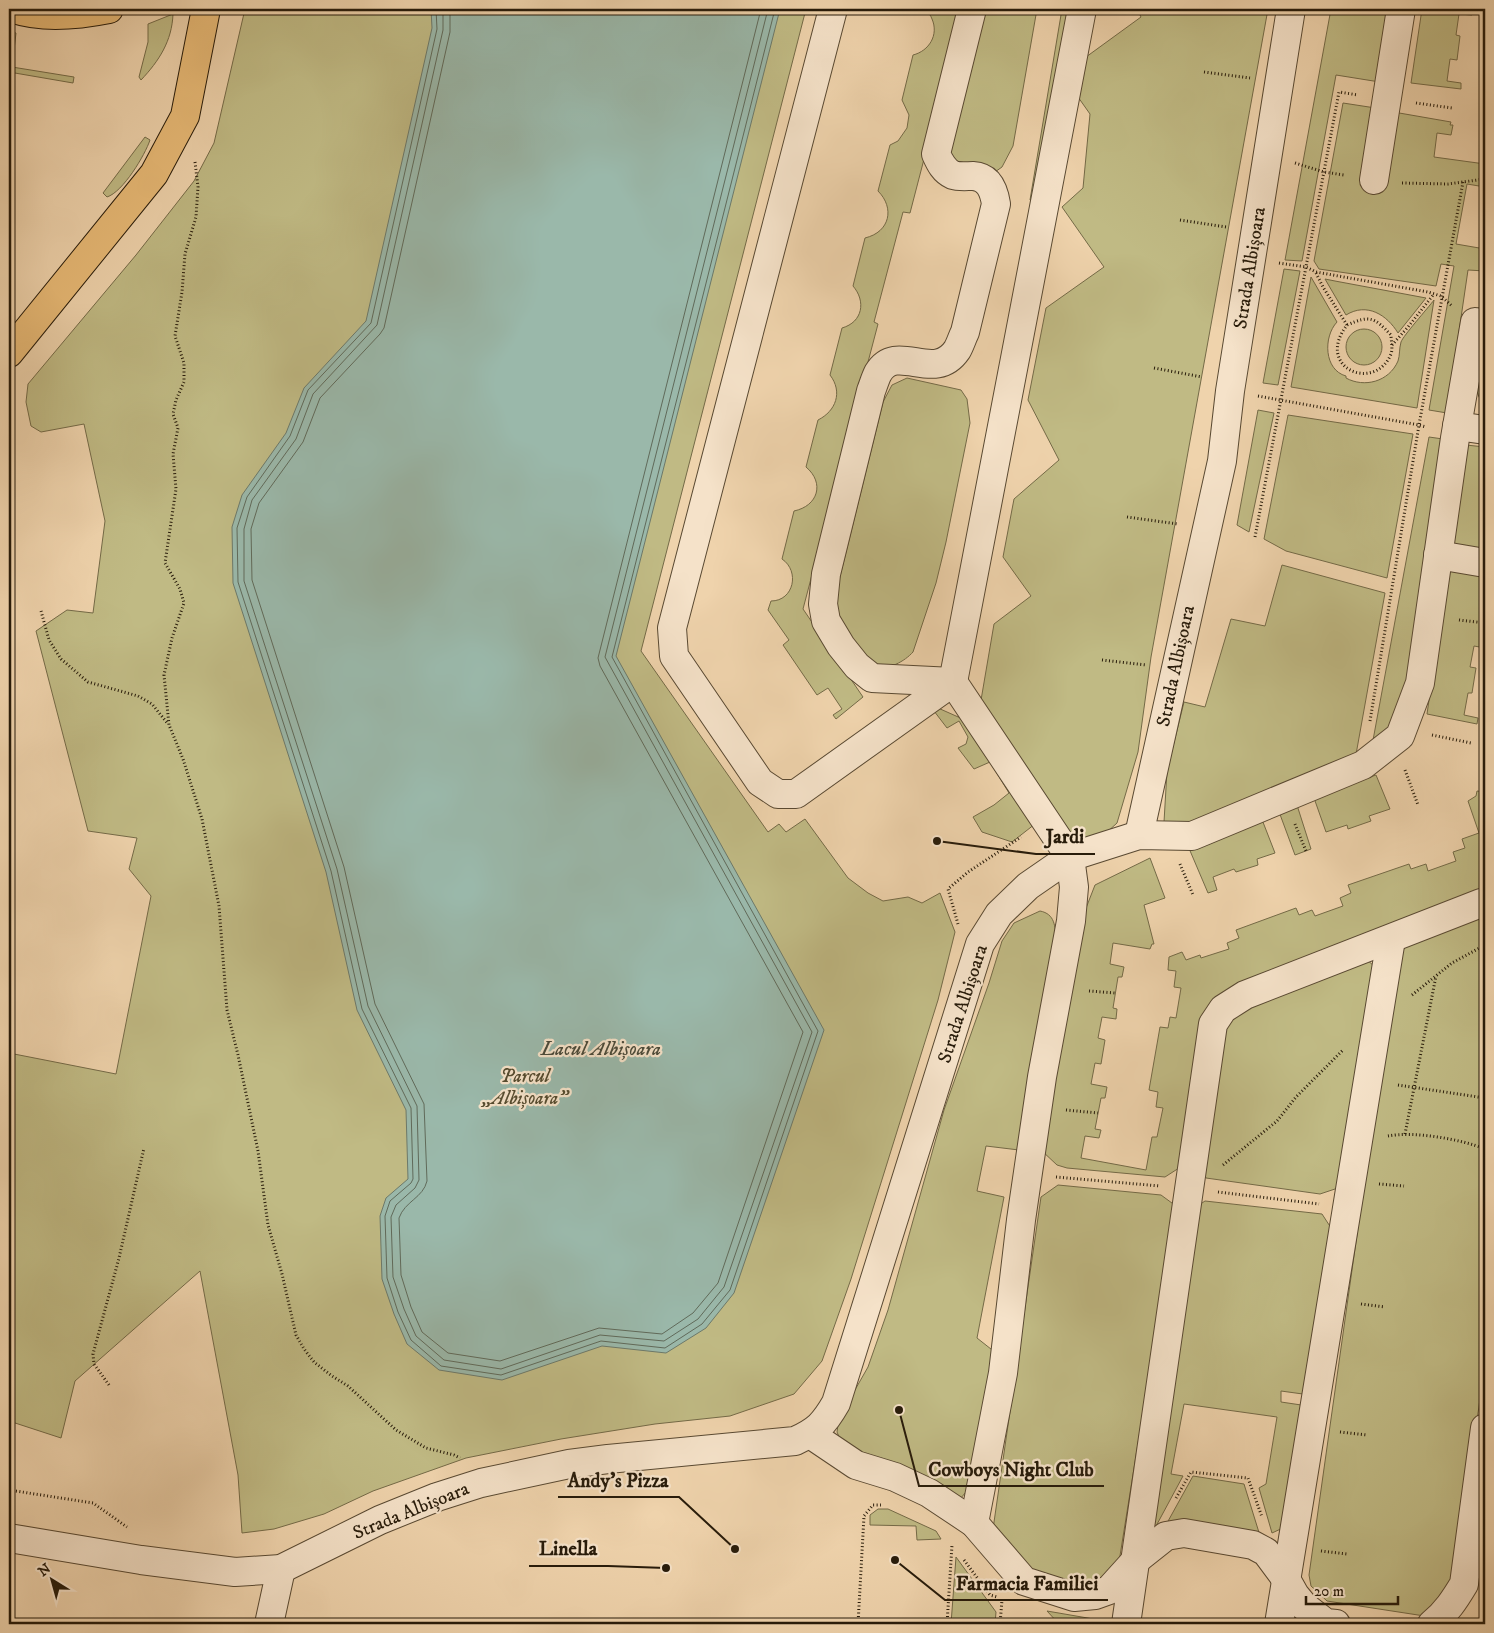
<svg xmlns="http://www.w3.org/2000/svg" width="1494" height="1633" font-family="'IM FELL DW Pica',serif">
	<style>
		.green { fill: #c0ba84; stroke: #746a47 }
		.water { fill: #9ab8aa; stroke: #6c796a }
		.lines { fill: none; stroke-linecap: round; stroke-linejoin: round }
		.shore { stroke: #606a5a; stroke-width: 1 }
		.minor-casing { stroke: #594932; stroke-width: 30 }
		.major-casing { stroke: #271b0a; stroke-width: 30 }
		.path { stroke: #271b0a; stroke-width: 3; stroke-dasharray: 1 2.5; stroke-linecap: butt }
		.minor { stroke: #f5e2c9; stroke-width: 28 }
		.major { stroke: #e8ba76; stroke-width: 28 }
		.labels { text-anchor: middle; dominant-baseline: central; stroke-width: 4.5; stroke-linejoin: round; paint-order: stroke }
		.street-label { font-size: 19px; fill: #271b0a; stroke: #f5e2c9 }
		.park-label { font-size: 19px; font-style: italic; fill: #554b2f; stroke: #f5e2c9 }
		.water-label { font-size: 20px; font-style: italic; fill: #4a4a3a; stroke: #f5e2c9 }
		.leader { fill: none; stroke: #271b0a; stroke-width: 2 }
		.callout-dot { fill: #271b0a; stroke: #f5e2c9; stroke-width: 2 }
		.callout-label { font-size: 20px; text-anchor: middle; font-weight: bold; fill: #271b0a; stroke: #f5e2c9; stroke-width: 4.5; stroke-linejoin: round; paint-order: stroke }
	</style>
	<rect width="100%" height="100%" fill="#efd3ac"/>
	<filter id="stains"><feTurbulence type="fractalNoise" baseFrequency=".004" numOctaves="4"/><feColorMatrix values="0 0 0 0 .2 0 0 0 0 .09 0 0 0 0 .02 0 0 0 .5 -.17"/></filter>
	<radialGradient id="worn" r=".72"><stop offset=".6" stop-color="#630" stop-opacity="0"/><stop offset="1" stop-color="#630" stop-opacity=".3"/></radialGradient>
	<g class="green">
		<path d="M245 9H806L641 651 768 832 779 824 786 832 805 819 848 878 868 893 883 901 908 897 922 903 940 893 955 932 938 1000 851 1279 822 1361 794 1394 730 1416 655 1424 561 1439 466 1458 373 1491 324 1514 274 1529 242 1533 238 1475 200 1271 75 1381 61 1438 9 1421V1053L116 1074 151 896 129 869 137 838 88 831 36 631 67 610 93 613 105 521 84 424 41 432 31 426 26 402 28 384 136 255 194 181 214 143Z"/>
		<path d="M925 9H963L910 213 903 212 874 322 878 324 803 609 863 697 836 719 833 715 842 709 828 688 817 695 783 645 789 640 768 610 771 601C794 601 800 571 782 559L794 511C818 506 825 483 806 467L818 420C836 411 843 392 830 375L842 328C863 322 866 301 853 286L865 238C890 232 895 208 878 191L890 145 898 141 907 128 909 115 902 100 913 55C929 51 939 35 932 19 931 15 927 12 925 9Z"/>
		<path d="M984 9H1037L1013 146 1002 167 995 172 955 162 948 152Z"/>
		<path d="M1062 9H1073L1040 200H1030Z"/>
		<path d="M1137 9H1268L1151 657 1138 752 1117 823 1105 834 1090 842 1073 837 1049 808 980 706 994 624 1031 596 1003 557 1014 499 1059 460 1028 400 1046 308 1104 267 1062 207 1083 188 1090 114 1078 97 1086 57 1141 17Z"/>
		<path d="M1331 9H1399L1386 83 1336 75 1302 261 1285 260Z"/>
		<path d="M1422 9 1473 10 1472 15 1459 14 1456 35 1460 36 1457 60 1450 59 1447 81 1461 83V89L1411 83Z"/>
		<path d="M173 14C172 41 159 61 141 80L139 77 148 42V24Z"/>
		<path d="M9 31 16 33 12 67 74 77 73 83 9 72Z"/>
		<path d="M1343 103 1382 109V110L1451 122 1450 125H1453L1451 135 1437 133 1434 157 1485 164V187L1467 184 1456 244 1485 249V271L1468 270 1447 413 1429 410 1454 266 1441 264 1436 286 1319 269 1314 261Z"/>
		<path d="M145 137 150 140C145 155 123 192 107 197L103 193Z"/>
		<path d="M1284 269 1300 271 1278 385 1263 383Z"/>
		<path d="M1311 277 1337 322C1323 337 1324 370 1346 376V378C1364 388 1389 382 1398 361 1400 355 1399 349 1401 342 1403 336 1428 308 1434 300L1417 408 1291 387Z"/>
		<path d="M1325 279 1335 281 1426 298 1398 333C1387 315 1367 302 1346 315Z"/>
		<circle cx="1364" cy="347" r="18"/>
		<path d="M1485 350V405L1479 397 1475 385Z"/>
		<path d="M907 378 961 390 967 399 970 423 946 542 936 583 913 652C905 661 888 671 875 666 865 661 840 620 832 609L883 402 892 385Z"/>
		<path d="M1258 410 1274 413 1249 532 1237 525Z"/>
		<path d="M1288 415 1413 434 1387 578 1286 551 1264 539Z"/>
		<path d="M1429 437 1443 439 1403 716 1371 751Z"/>
		<path d="M1466 445 1485 447V572L1482 594H1485V648L1474 646 1470 667 1476 668 1472 693H1468L1464 715 1478 718 1477 724 1427 714Z"/>
		<path d="M1282 565 1385 593 1355 760 1186 829 1164 822 1167 771 1184 702 1205 707 1231 619 1265 626Z"/>
		<path d="M938 708 965 720 1035 824 1012 842 982 832 973 817 994 805 1009 793 990 762 974 769 958 748 966 744 968 737 959 721 947 728 934 711Z"/>
		<path d="M1376 775 1390 809 1369 816 1371 821 1348 829 1347 825 1326 832 1314 798Z"/>
		<path d="M1477 791 1485 792V895L1226 993 1179 1168 1165 1177 1067 1168 1057 1165 1041 1150 1081 921 1095 885 1150 858 1165 898 1144 905 1154 944H1152L1150 949 1113 943 1110 964 1124 967 1122 977H1118L1113 1008 1117 1009 1116 1019 1102 1017 1098 1038 1105 1040 1101 1064 1095 1063 1091 1084 1107 1087 1105 1098H1101L1095 1129 1101 1130 1099 1138 1085 1136 1081 1158 1146 1170 1152 1137H1157L1163 1108 1156 1107 1158 1092 1149 1090 1160 1027 1168 1028 1170 1017 1176 1018 1181 988 1174 987 1176 971 1168 970 1169 957 1182 952 1186 960 1200 955 1201 958 1229 949 1227 943 1239 938 1236 930 1296 908 1299 915 1312 910 1315 916 1343 906 1340 898 1351 893 1348 885 1409 864 1411 869 1426 864 1428 871 1456 861 1453 852 1465 848 1462 839 1479 833 1468 801 1476 796Z"/>
		<path d="M1296 802 1311 849 1295 855 1278 809Z"/>
		<path d="M1261 817 1275 853 1257 859 1258 865 1236 872 1234 869 1213 877 1217 890 1208 893 1188 846Z"/>
		<path d="M1040 911C1055 914 1055 926 1056 939L1019 1150 986 1146 977 1191 1004 1197 977 1338 996 1353 972 1485 960 1499 846 1453 837 1432 839 1418 868 1367 888 1310 944 1110 989 983 1002 941 1014 923Z"/>
		<path d="M1485 913V1364L1451 1602 1431 1617 1327 1601 1311 1586 1309 1575 1395 965 1405 947Z"/>
		<path d="M1365 958 1375 967 1341 1187 1320 1194 1206 1178 1198 1162 1223 1027 1243 1008Z"/>
		<path d="M1058 1185 1161 1195 1176 1206 1119 1562 1097 1588 1017 1572 992 1536 1041 1197Z"/>
		<path d="M1205 1201 1322 1214 1335 1234 1310 1395 1281 1391V1402L1308 1406 1285 1527 1272 1533 1259 1488 1266 1484 1277 1417 1184 1404 1171 1474 1183 1476 1155 1528 1146 1526 1187 1213Z"/>
		<path d="M1193 1476 1244 1484 1261 1539 1167 1523Z"/>
		<path d="M878 1509H888L936 1531 941 1539 917 1540 916 1526 870 1525V1515Z"/>
		<path d="M956 1557 996 1612 995 1624H951Z"/>
		<path d="M1047 1611 1105 1621V1624H1059Z"/>
	</g>
	<path class="water" d="M431 9H780L616 656 824 1030 734 1293 706 1328 666 1353 602 1346 502 1380 439 1370 407 1344 394 1314 382 1279 380 1216 386 1198 408 1179 406 1110 357 1010 326 872 233 583 232 527 242 495 286 433 304 388 366 321 432 28Z"/>
	<g class="lines">
		<g class="shore">
			<path d="M436 9 437 29 371 323 308 390 290 436 247 497 237 528 238 582 331 871 362 1009 411 1108 413 1179 411 1183 390 1201 385 1216 387 1278 398 1312 411 1340 441 1366 501 1375 601 1341 665 1348 702 1324 730 1290 818 1031 612 657 775 9"/>
			<path d="M443 9V30L377 325 313 394 296 439 252 500 244 529V581L337 869 368 1006 417 1106 419 1180 415 1188 396 1205 391 1217 393 1277 404 1309 416 1336 444 1360 501 1369 600 1335 664 1341 698 1319 724 1287 812 1032 605 657 768 9"/>
			<path d="M450 9V32L384 328 380 334 320 398 303 442 259 503 251 529 252 580 344 867 375 1004 424 1104 427 1181C423 1198 405 1201 399 1218L401 1275 411 1307 422 1332 448 1353 500 1361 599 1328 662 1334 693 1313 718 1283 803 1032 600 666 598 658 761 9"/>
		</g>
		<g class="minor-casing">
			<g id="minor">
				<path d="M833 9 672 628 674 656 760 782 778 794H796L953 682 1082 9"/>
				<path d="M1374 180 1401 9"/>
				<path d="M1457 426 1485 430"/>
				<path d="M1438 555 1485 563"/>
				<path d="M953 682 872 678 857 666 841 646 826 621 823 604 826 574 871 391C873 386 875 379 878 373 897 341 934 384 957 350 960 345 962 338 965 332L996 204C994 191 989 177 973 176 967 176 959 177 953 175 944 171 940 163 936 154L972 9"/>
				<path d="M953 682 1070 857 1074 887 1071 921 1042 1077 1021 1220 1003 1373 974 1523"/>
				<path d="M1139 835 1222 461 1230 391 1291 9"/>
				<path d="M810 1434 856 1465 895 1477 929 1493 974 1523 1024 1581 1074 1597 1095 1595 1109 1590 1137 1559 1166 1536 1184 1533 1253 1545 1266 1552 1286 1579 1295 1595 1304 1606 1326 1623 1336 1624"/>
				<path d="M9 1538 141 1560 235 1572 281 1569 380 1520 437 1497 481 1483 569 1464 608 1459 795 1441C817 1431 824 1424 836 1403L980 944 999 914 1028 886 1070 857 1139 835 1192 836 1363 765 1400 736 1420 683 1455 438 1475 322 1485 324"/>
				<path d="M269 1624 281 1569"/>
				<path d="M1126 1624 1213 1024 1223 1009 1245 995 1481 903H1485"/>
				<path d="M1279 1624 1391 939"/>
				<path d="M1432 1624C1446 1613 1455 1599 1464 1584L1485 1428"/>
			</g>
		</g>
		<g class="major-casing">
			<g id="major">
				<path d="M14 9C44 19 79 15 109 9"/>
				<path d="M9 353 154 174 185 116 206 9"/>
			</g>
		</g>
		<g class="path">
			<path d="M1204 72 1250 78"/>
			<path d="M1416 103 1452 108"/>
			<path d="M195 162 198 187 196 217 185 254 182 292 175 336 184 363V382L176 400 173 414 178 428 173 454 176 489 165 563 180 589 184 603 172 638 164 675 169 725 183 759 202 819 219 906 227 1010 238 1055 258 1151 268 1225 282 1274 296 1335 304 1349 314 1362 332 1376 348 1386 396 1430 426 1448 454 1455 460 1458"/>
			<path d="M1295 163 1324 172 1344 175"/>
			<path d="M1402 183 1448 184 1485 179"/>
			<path d="M1180 220 1226 227"/>
			<path d="M1279 263 1306 267 1316 272 1428 292 1441 296 1452 306"/>
			<path d="M1316 273 1323 287 1347 325C1314 368 1375 393 1391 354 1393 349 1391 340 1391 335 1374 317 1370 315 1347 325"/>
			<path d="M1392 345 1408 327 1434 294"/>
			<path d="M1154 368 1202 377"/>
			<path d="M1258 396 1419 425 1426 427"/>
			<path d="M1127 517 1178 524"/>
			<path d="M1255 537 1339 92 1358 95"/>
			<path d="M41 611 49 640 61 659 88 682 138 696 152 704 168 724"/>
			<path d="M1459 620 1485 623"/>
			<path d="M1102 660 1146 665"/>
			<path d="M1370 721 1419 425 1463 182"/>
			<path d="M1432 735 1471 743"/>
			<path d="M1405 770 1418 805"/>
			<path d="M1295 824 1306 851"/>
			<path d="M1180 864 1193 895"/>
			<path d="M958 924 948 889 968 872 1021 837"/>
			<path d="M1089 991 1115 993"/>
			<path d="M1412 995 1452 963 1485 945"/>
			<path d="M1398 1085 1485 1098"/>
			<path d="M1066 1110 1098 1113"/>
			<path d="M1405 1134 1436 976"/>
			<path d="M1388 1136C1413 1131 1461 1139 1485 1149"/>
			<path d="M1223 1165 1277 1121 1296 1097 1343 1050"/>
			<path d="M1056 1177 1160 1186"/>
			<path d="M1379 1184 1404 1186"/>
			<path d="M1218 1192 1319 1204"/>
			<path d="M1361 1304 1385 1307"/>
			<path d="M109 1385 94 1364 93 1354 119 1258 144 1148"/>
			<path d="M1340 1432 1367 1435"/>
			<path d="M9 1490 93 1503 127 1527"/>
			<path d="M1176 1498 1191 1472 1248 1478 1262 1517"/>
			<path d="M1321 1551 1347 1554"/>
			<path d="M964 1560 990 1595 997 1597"/>
			<path d="M858 1624 864 1516 873 1505H881"/>
			<path d="M947 1624 952 1545"/>
			<path d="M1000 1624 1002 1600"/>
		</g>
		<use href="#minor" class="minor"/>
		<use href="#major" class="major"/>
	</g>
	<g class="labels">
		<g class="street-label">
			<text transform="translate(1250 268) rotate(-81)">Strada Albișoara</text>
			<text transform="translate(1176 666) rotate(-78)">Strada Albișoara</text>
			<text transform="translate(963 1004) rotate(-72)">Strada Albișoara</text>
			<text transform="translate(411 1511) rotate(-22)">Strada Albișoara</text>
		</g>
		<g class="park-label">
			<text x="525" y="1076">Parcul<tspan x="525" dy="22">„Albișoara”</tspan></text>
		</g>
		<g class="water-label">
			<text x="601" y="1049">Lacul Albișoara</text>
		</g>
	</g>
	<path class="leader" d="M937 841L1036 854H1095M899 1410L919 1486H1104M735 1549L679 1497H558M666 1568L608 1566H529M895 1560L945 1600H1108"/>
	<g class="callout-dot">
		<circle cx="937" cy="841" r="5"/>
		<circle cx="899" cy="1410" r="5"/>
		<circle cx="735" cy="1549" r="5"/>
		<circle cx="666" cy="1568" r="5"/>
		<circle cx="895" cy="1560" r="5"/>
	</g>
	<g class="callout-label">
		<text x="1065" y="843">Jardi</text>
		<text x="1011" y="1476">Cowboys Night Club</text>
		<text x="618" y="1487">Andy's Pizza</text>
		<text x="568" y="1555">Linella</text>
		<text x="1027" y="1590">Farmacia Familiei</text>
	</g>
	<rect width="1494" height="1633" fill="none" stroke="#efd3ac" stroke-width="30"/>
	<rect x="10" y="10" width="1474" height="1613" fill="none" stroke="#271b0a" stroke-width="2.5"/>
	<rect x="15" y="15" width="1464" height="1603" fill="none" stroke="#271b0a"/>
	<g transform="translate(52 1580) rotate(323)" stroke="#f5e2c9" stroke-width="4" paint-order="stroke">
	<path d="M0-4L9 19L0 12L-9 19Z" fill="#271b0a"/>
	<text y="-8" font-size="14" font-weight="bold" text-anchor="middle" fill="#271b0a">N</text>
	</g>
	<path d="M1306 1596v8h92v-8" fill="none" stroke="#271b0a" stroke-width="2.5"/>
	<text x="1314" y="1596" font-size="15" fill="#271b0a" stroke="#f5e2c9" stroke-width="4" paint-order="stroke">20 m</text>
	<rect width="100%" height="100%" filter="url(#stains)"/>
	<rect width="100%" height="100%" fill="url(#worn)"/>
</svg>
